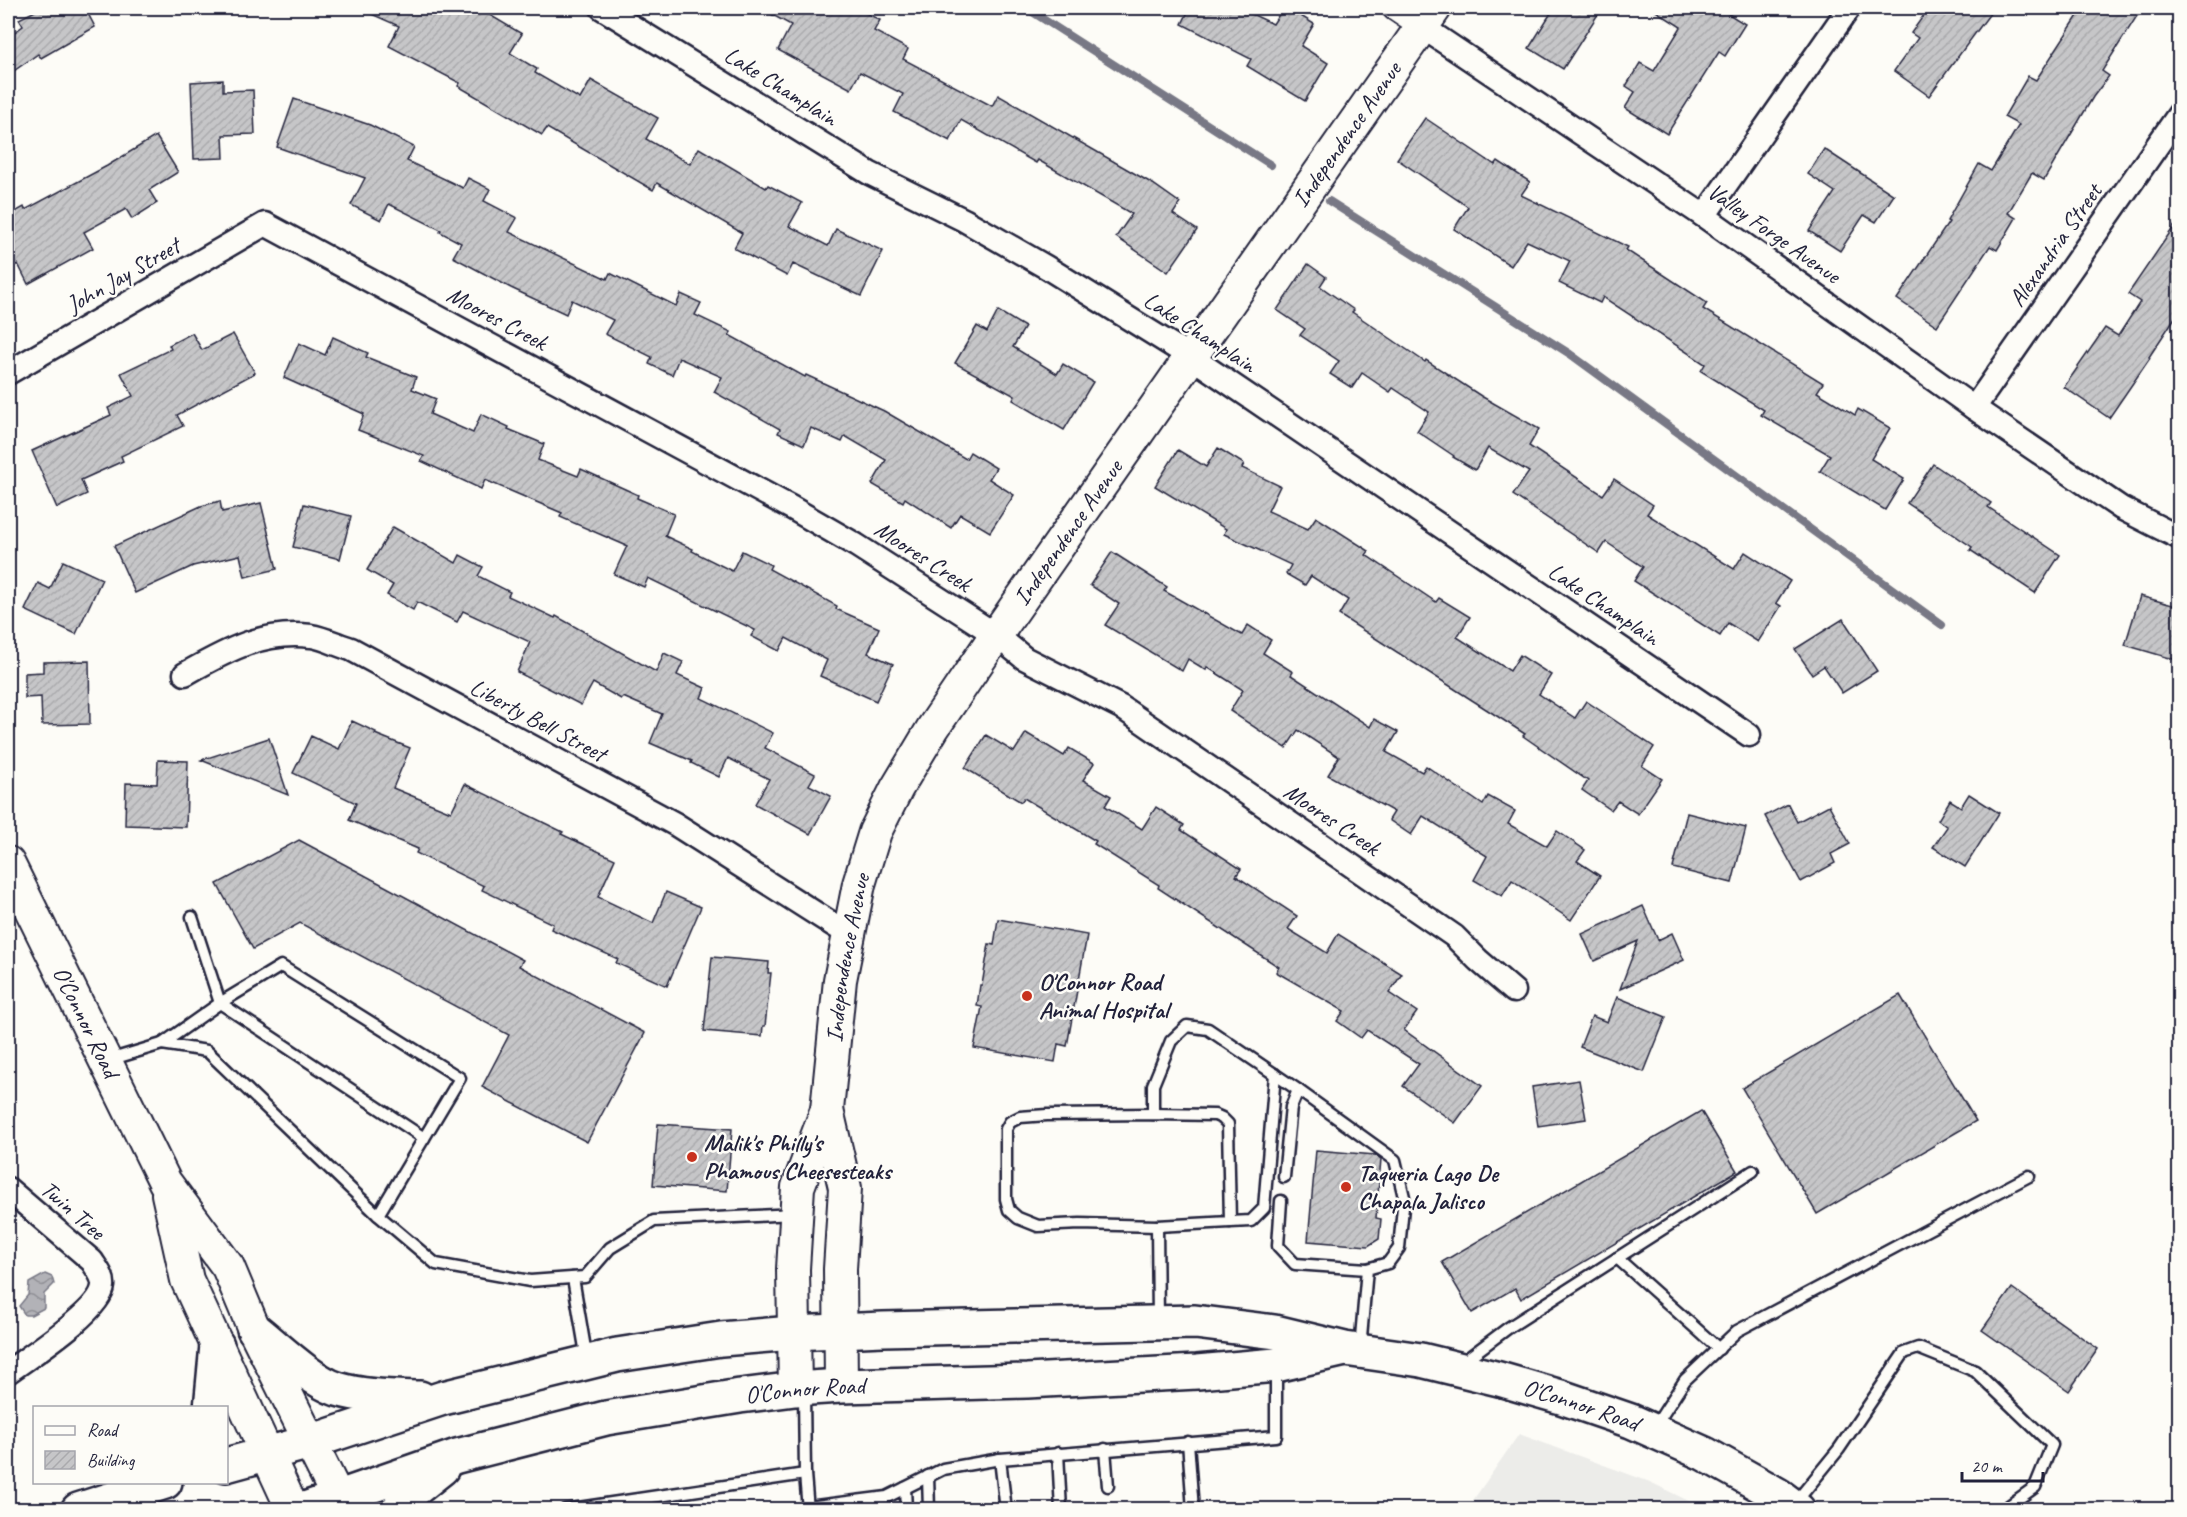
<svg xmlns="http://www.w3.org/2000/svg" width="2187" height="1517" font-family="Caveat,sans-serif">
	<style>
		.built { fill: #ecece9 }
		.water { fill: url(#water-waves); stroke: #787885; stroke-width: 1.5 }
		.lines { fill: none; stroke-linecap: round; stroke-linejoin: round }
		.stream { stroke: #787885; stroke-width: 8 }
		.building { fill: url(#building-hatch); stroke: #22223b; stroke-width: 1.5 }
		.lane-casing { stroke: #22223b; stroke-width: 15 }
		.street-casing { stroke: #22223b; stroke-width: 27 }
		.secondary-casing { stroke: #22223b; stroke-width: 36 }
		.highway-casing { stroke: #22223b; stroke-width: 38 }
		.lane { stroke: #fdfcf7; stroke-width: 10 }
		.street { stroke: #fdfcf7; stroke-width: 22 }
		.secondary { stroke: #fdfcf7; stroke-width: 32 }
		.highway { stroke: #fdfcf7; stroke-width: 33 }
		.poi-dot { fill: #c8321e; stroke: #fdfcf7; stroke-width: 2 }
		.labels { text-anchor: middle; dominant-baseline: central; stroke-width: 5; stroke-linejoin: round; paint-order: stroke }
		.street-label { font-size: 24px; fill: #22223b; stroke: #fdfcf7 }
		.poi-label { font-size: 24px; font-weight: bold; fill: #22223b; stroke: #fdfcf7; text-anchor: start }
	</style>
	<defs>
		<pattern id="water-waves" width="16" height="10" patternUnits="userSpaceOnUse" patternTransform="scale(1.5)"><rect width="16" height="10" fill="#b2b2b7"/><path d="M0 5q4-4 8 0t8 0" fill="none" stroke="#909096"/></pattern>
		<pattern id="building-hatch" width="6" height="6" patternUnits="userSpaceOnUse" patternTransform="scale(1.5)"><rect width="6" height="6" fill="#c6c6c8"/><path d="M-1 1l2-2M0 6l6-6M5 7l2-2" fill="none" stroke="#aaaaad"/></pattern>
	</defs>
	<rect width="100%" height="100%" fill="#fdfcf7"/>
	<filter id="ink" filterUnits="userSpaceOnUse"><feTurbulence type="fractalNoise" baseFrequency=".0167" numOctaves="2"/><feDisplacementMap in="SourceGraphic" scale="12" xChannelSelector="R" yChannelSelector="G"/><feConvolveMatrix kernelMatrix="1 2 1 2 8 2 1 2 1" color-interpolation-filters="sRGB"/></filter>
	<g filter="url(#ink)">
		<path class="built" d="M1519 1434 1650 1482 1705 1509H1467Z"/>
		<path class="water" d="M45 1274 52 1277 54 1284 44 1294V1308L31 1315H25L19 1306 28 1295 29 1283Z"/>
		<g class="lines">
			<g class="stream">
				<path d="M1026 8 1271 165"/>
				<path d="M1329 201 1570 354 1942 625"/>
			</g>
		</g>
		<g class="building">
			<path d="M41 8H85L95 27 41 58 38 54 8 75V37L23 26 19 19Z"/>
			<path d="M358 8H478L522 34 510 53 537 69 535 73 580 99 591 80 658 118 646 139 690 164 699 148 766 188 768 185 802 203 789 226 828 246 836 229 883 251 861 296 793 264 787 276 734 248 742 233 657 183 653 190 547 128 542 135 458 86 460 83 389 46 399 26Z"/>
			<path d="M760 8H856L880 20 874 31 908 49 903 59 992 106 998 95 1153 184 1180 203 1173 214 1197 230 1168 272 1116 237 1132 214 1038 160 1036 163 961 120 950 141 894 112 903 94 860 72 851 89 778 50 791 25Z"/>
			<path d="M1190 8H1239L1273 24 1283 8H1288L1314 24 1301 46 1328 63 1305 101 1247 66 1251 59 1182 24Z"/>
			<path d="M1554 8H1602L1563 69 1529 48Z"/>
			<path d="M1651 8H1719L1745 24 1725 56 1719 52 1667 134 1625 108 1635 92 1626 86 1640 63 1654 71 1681 27Z"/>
			<path d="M1929 8H1994L1929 96 1894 71 1918 38 1911 33Z"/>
			<path d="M2083 8H2142L2102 71 2109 76 2093 97 2044 180 2032 173 2008 213 2016 218 1997 250 1990 246 1937 326 1897 299 1949 222 1947 221 1979 164 1991 171 2019 125 2004 117 2028 76 2036 80Z"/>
			<path d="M223 80V91L253 90 255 134 223 135 224 158 194 159 191 82Z"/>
			<path d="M294 99 370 125 414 147 407 161 463 188 468 178 490 189 484 201 517 218 509 232 607 279 610 273 676 306 681 294 701 303 695 315 731 332 729 335 805 377 806 375 884 411 966 459 970 452 996 468 989 479 1014 495 990 532 960 514 951 528 905 498 903 502 872 484 886 460 845 436 842 442 811 428 804 445 778 433 780 429 714 392 722 377 679 358 672 375 649 364 652 357 605 334 613 320 572 300 566 314 511 288 453 257 461 243 440 232 441 230 389 204 381 220 351 205 365 178 277 147Z"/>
			<path d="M1425 118 1495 165 1498 161 1530 182 1521 195 1628 247 1626 250 1707 303 1703 309 1823 383 1817 392 1855 415 1858 409 1890 428 1871 459 1904 479 1885 510 1820 471 1830 455 1761 415 1764 410 1701 371 1705 364 1603 297 1600 303 1559 283 1570 261 1527 241 1511 266 1454 229 1468 207 1397 159Z"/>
			<path d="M156 136 178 172 149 190 157 203 132 219 126 209 84 232 93 248 28 284 18 264 8 269V216L24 207 25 210 107 166Z"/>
			<path d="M1824 149 1894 195 1876 222 1864 215 1840 251 1809 231 1835 192 1808 174Z"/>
			<path d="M2180 218V310L2149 357 2150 358 2109 418 2064 387 2105 328 2118 336 2140 302 2128 294Z"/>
			<path d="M1308 264 1326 277 1320 286 1354 310 1352 312 1425 362 1426 360 1481 396 1539 429 1529 446 1603 495 1614 479 1653 505 1647 514 1734 569 1745 552 1790 581 1776 603 1781 606 1758 642 1728 623 1720 636 1634 581 1643 567 1606 542 1599 553 1513 495 1529 472 1488 448 1475 470 1453 457 1454 456 1417 431 1429 412 1393 388 1390 392 1362 373 1352 388 1330 374 1339 361 1300 335 1305 329 1277 310Z"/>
			<path d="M998 311 1025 327 1013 347 1057 374 1063 364 1093 382 1064 430 1013 400 1015 396 955 363 977 326 987 332Z"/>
			<path d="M192 333 202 350 233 334 255 373 177 415 183 426 121 456 123 461 81 480 87 494 57 508 32 451 111 415 108 408 133 396 121 373 171 349 169 345Z"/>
			<path d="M333 337 368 353 366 357 416 377 412 389 436 399 430 414 473 433 481 414 509 427 508 429 544 444 538 460 578 476 581 469 638 495 637 498 674 514 665 536 693 549 692 551 732 571 742 551 771 565 769 569 837 606 836 609 879 628 868 653 893 664 876 701 820 676 827 660 786 638 779 651 751 636 755 630 648 578 644 587 614 574 627 546 560 517 562 513 485 480 481 489 421 461 424 456 358 430 364 414 284 378 299 343 325 355Z"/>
			<path d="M1218 448 1244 464 1242 468 1280 486 1268 511 1308 529 1316 517 1369 551 1366 555 1436 602 1439 598 1470 617 1457 637 1510 671 1520 655 1551 675 1539 694 1575 718 1586 701 1654 747 1642 766 1662 779 1638 814 1618 801 1611 810 1582 790 1588 781 1523 736 1525 734 1339 615 1348 600 1311 576 1305 585 1286 574 1291 565 1224 534 1226 529 1155 486 1178 450 1206 467Z"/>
			<path d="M1933 464 1991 503 1988 507 2060 555 2035 593 1970 550 1972 547 1907 503Z"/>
			<path d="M220 501 222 512 261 503 277 569 245 577 240 555 193 566 135 593 114 546 201 506Z"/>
			<path d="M304 504 351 516 340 559 293 547Z"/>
			<path d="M393 527 456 563 460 555 483 567 478 576 510 592 508 596 555 618 556 616 656 672 664 653 683 662 677 675 705 688 701 698 773 733 765 748 815 774 809 785 831 796 810 834 755 804 769 779 728 758 719 777 691 763 692 761 650 743 662 714 623 697 621 699 593 683 581 705 517 672 530 642 463 611 457 622 417 602 413 610 387 595 393 585 367 570Z"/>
			<path d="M1112 552 1167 587 1164 591 1242 635 1248 625 1271 640 1263 653 1293 672 1291 675 1370 727 1374 719 1398 732 1386 752 1422 772 1426 766 1483 805 1488 796 1515 811 1508 824 1547 846 1557 831 1585 850 1577 861 1600 876 1571 920 1512 880 1502 896 1474 880 1487 856 1423 816 1411 835 1389 820 1394 812 1328 775 1339 757 1298 730 1286 748 1230 711 1243 690 1207 667 1206 670 1188 659 1182 671 1105 625 1119 604 1090 585Z"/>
			<path d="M63 561 102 579 76 634 25 610 38 583 50 589Z"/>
			<path d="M2140 596 2180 607V661L2125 645Z"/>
			<path d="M1843 619 1877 671 1842 693 1824 666 1812 674 1795 649Z"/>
			<path d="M89 661 90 724 42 725 41 697 25 698V673L43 672V662Z"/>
			<path d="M352 721 376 732 375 734 410 748 393 788 451 812 465 784 563 832 561 834 615 859 598 897 653 923 666 892 701 907 667 986 616 963 618 959 551 929 553 924 482 890 484 886 416 853 418 849 349 820 356 803 293 773 311 736 339 749Z"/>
			<path d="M1026 733 1064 756 1069 748 1094 763 1083 780 1111 796 1105 806 1142 829 1156 807 1184 825 1181 830 1241 869 1236 876 1297 916 1288 929 1327 953 1338 934 1402 974 1389 993 1417 1012 1404 1030 1482 1086 1455 1123 1403 1086 1419 1064 1367 1030 1361 1038 1337 1021 1344 1011 1276 972 1279 967 1158 888 1159 885 1094 844 1096 841 1024 798 1021 802 965 768 986 735 1014 752Z"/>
			<path d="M269 738 288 795 201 760Z"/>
			<path d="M158 760 188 761 186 827 125 825 126 783 157 784Z"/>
			<path d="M1969 794 1999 813 1965 867 1933 847 1947 827 1938 820 1950 800 1961 807Z"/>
			<path d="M1788 804 1797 822 1829 805 1850 844 1831 854 1835 863 1801 882 1765 816Z"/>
			<path d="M1687 813 1746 828 1732 883 1673 868Z"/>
			<path d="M299 840 523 960 519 966 645 1033 587 1142 482 1087 509 1035 300 923 253 949 217 884Z"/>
			<path d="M1643 906 1658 940 1672 933 1684 960 1620 989 1638 941 1594 961 1582 934Z"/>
			<path d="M998 919 1087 935 1067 1046 1058 1044 1055 1062 974 1048 982 1007 977 1006 980 985H982L989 944 994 945Z"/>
			<path d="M712 957 769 962 768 973H771L765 1026H763L762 1036 704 1031Z"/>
			<path d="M1900 995 1976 1121 1817 1214 1742 1088Z"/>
			<path d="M1617 997 1666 1017 1644 1072 1580 1047 1592 1016 1607 1022Z"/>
			<path d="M1579 1080 1586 1119 1538 1126 1532 1087Z"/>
			<path d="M1701 1111 1737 1171 1521 1299 1515 1288 1472 1313 1442 1262Z"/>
			<path d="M658 1124 732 1129 727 1191 653 1185Z"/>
			<path d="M1316 1150 1375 1155 1381 1159 1376 1218 1381 1219 1379 1239 1368 1246 1308 1241Z"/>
			<path d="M2012 1288 2098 1349 2069 1391 1982 1330Z"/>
		</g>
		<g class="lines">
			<g class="lane-casing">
				<g id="lane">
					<path d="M192 917 220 1003 281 966 460 1078 378 1215"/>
					<path d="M162 1044 220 1003 424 1138"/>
					<path d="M109 1060 162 1044 207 1051 378 1215 436 1264 530 1281 585 1277 610 1248 654 1221 794 1214"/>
					<path d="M1153 1114 1215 1115 1222 1118 1228 1124 1230 1222 1157 1226 1080 1224 1038 1226 1018 1218 1009 1210 1006 1199V1129L1010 1122 1020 1117 1047 1115Z"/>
					<path d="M1153 1114V1085L1171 1041 1187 1026 1208 1029 1298 1090 1395 1160 1404 1197 1399 1248 1388 1263 1367 1269 1360 1349"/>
					<path d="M1284 1177 1291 1107 1298 1090"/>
					<path d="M1281 1201 1278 1246 1295 1264 1367 1269"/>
					<path d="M1230 1222 1251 1221 1264 1208 1275 1074"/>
					<path d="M1157 1226 1158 1319"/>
					<path d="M1617 1258 1719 1349"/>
					<path d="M573 1278 587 1360"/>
					<path d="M1460 1364 1508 1328 1753 1171"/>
					<path d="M804 1393 805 1474 808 1510"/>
					<path d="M1654 1428 1685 1380 1737 1331 2029 1176"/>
					<path d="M1188 1442 1193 1510"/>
					<path d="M1105 1449 1108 1486"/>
					<path d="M1058 1453 1061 1510"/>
					<path d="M1000 1459 1006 1510"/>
					<path d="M928 1476 929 1510"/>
					<path d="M905 1488 906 1510"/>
					<path d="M1795 1503 1839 1449 1904 1353 1918 1348 1975 1371 2052 1445 2035 1487 2003 1510"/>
					<path d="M808 1507 887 1497 943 1469 1000 1459 1276 1436V1367"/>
					<path d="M565 1510 805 1474"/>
				</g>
			</g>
			<g class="street-casing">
				<g id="street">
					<path d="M602 8 869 173 964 220 1046 267 1191 357 1749 735"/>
					<path d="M1394 8 1704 216 1974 408 2121 508 2180 538"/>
					<path d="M1704 216 1849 8"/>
					<path d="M8 373 265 224 792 508 856 545 996 635 1024 658 1121 707 1454 936 1478 960 1514 991"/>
					<path d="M1974 408 2180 113"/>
					<path d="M185 674C226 651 262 630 311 636 324 638 338 645 351 649L675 824 848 934"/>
					<path d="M8 1189 92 1261C97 1269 104 1277 103 1286 101 1311 28 1357 8 1372"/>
				</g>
			</g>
			<g class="secondary-casing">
				<g id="secondary">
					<path id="s1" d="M8 863 165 1182 228 1267 254 1329 344 1510"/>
					<path d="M827 1110 845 1188 840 1269 841 1386"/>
					<path d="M168 1194 187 1280 293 1510"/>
					<path id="s2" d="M795 1389 793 1269 798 1187 827 1110 840 980 859 884 875 832 897 788 933 728 996 635 1435 8"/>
				</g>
			</g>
			<g class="highway-casing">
				<g id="highway">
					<path d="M254 1329C277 1347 310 1380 337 1389 364 1397 392 1397 420 1398"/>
					<path d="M211 1408 217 1345"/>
					<path id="s3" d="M226 1465 310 1442 443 1398 617 1355 721 1339 793 1333 883 1329 1195 1322 1275 1332 1345 1349 1421 1360 1499 1379 1561 1397 1631 1421 1705 1454 1778 1495 1798 1510"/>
					<path d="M78 1510 165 1482"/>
					<path id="s4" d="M302 1510 457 1456 606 1418 740 1396 795 1389 841 1386 1027 1381 1197 1372 1276 1365 1341 1350"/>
					<path d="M398 1510 413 1491 442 1468"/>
				</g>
			</g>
			<use href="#lane" class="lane"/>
			<use href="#street" class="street"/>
			<use href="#secondary" class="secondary"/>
			<use href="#highway" class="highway"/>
		</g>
	</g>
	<g class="poi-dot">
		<circle cx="1027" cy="996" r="6"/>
		<circle cx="692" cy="1157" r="6"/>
		<circle cx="1346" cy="1187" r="6"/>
	</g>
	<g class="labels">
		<g class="street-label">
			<text transform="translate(781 86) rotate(32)">Lake Champlain</text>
			<text stroke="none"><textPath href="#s2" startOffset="1410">Independence Avenue</textPath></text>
			<text transform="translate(1774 233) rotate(35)">Valley Forge Avenue</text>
			<text transform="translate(2055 245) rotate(-55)">Alexandria Street</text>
			<text transform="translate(123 275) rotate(-30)">John Jay Street</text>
			<text transform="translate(497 318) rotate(28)">Moores Creek</text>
			<text transform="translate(1200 332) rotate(33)">Lake Champlain</text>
			<text stroke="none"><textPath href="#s2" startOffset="924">Independence Avenue</textPath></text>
			<text transform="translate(923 556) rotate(33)">Moores Creek</text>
			<text transform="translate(1604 604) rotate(34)">Lake Champlain</text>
			<text transform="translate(538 720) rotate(28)">Liberty Bell Street</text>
			<text transform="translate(1332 819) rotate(34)">Moores Creek</text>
			<text stroke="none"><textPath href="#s2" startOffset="438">Independence Avenue</textPath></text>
			<text stroke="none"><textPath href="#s1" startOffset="177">O'Connor Road</textPath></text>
			<text transform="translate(73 1210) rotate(41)">Twin Tree</text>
			<text stroke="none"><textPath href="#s4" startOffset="519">O'Connor Road</textPath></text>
			<text stroke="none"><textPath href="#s3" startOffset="1382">O'Connor Road</textPath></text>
		</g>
		<g class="poi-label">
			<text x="1039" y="982">O'Connor Road<tspan x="1039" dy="28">Animal Hospital</tspan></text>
			<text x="704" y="1143">Malik's Philly's<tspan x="704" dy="28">Phamous Cheesesteaks</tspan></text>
			<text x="1358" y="1173">Taqueria Lago De<tspan x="1358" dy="28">Chapala Jalisco</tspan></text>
		</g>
	</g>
	<rect width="2187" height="1517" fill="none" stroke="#fdfcf7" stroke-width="30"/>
	<rect x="15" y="15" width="2157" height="1487" fill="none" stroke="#22223b" stroke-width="2" filter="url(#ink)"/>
	<rect x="33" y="1406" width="195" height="78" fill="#fdfcf7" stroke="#a5a5ac" stroke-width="1.5"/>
	<rect x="45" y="1426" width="30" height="9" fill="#fdfcf7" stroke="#a5a5ac" stroke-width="1.5"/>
	<text x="87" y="1436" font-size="18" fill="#22223b">Road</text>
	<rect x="45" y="1451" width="30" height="18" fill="url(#building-hatch)" stroke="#a5a5ac" stroke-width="1.5"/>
	<text x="87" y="1466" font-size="18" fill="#22223b">Building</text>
	<path d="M1962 1472v9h81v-9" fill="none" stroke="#22223b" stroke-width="3"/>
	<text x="1971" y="1472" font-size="18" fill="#22223b" stroke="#fdfcf7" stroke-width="4.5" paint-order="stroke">20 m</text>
</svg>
